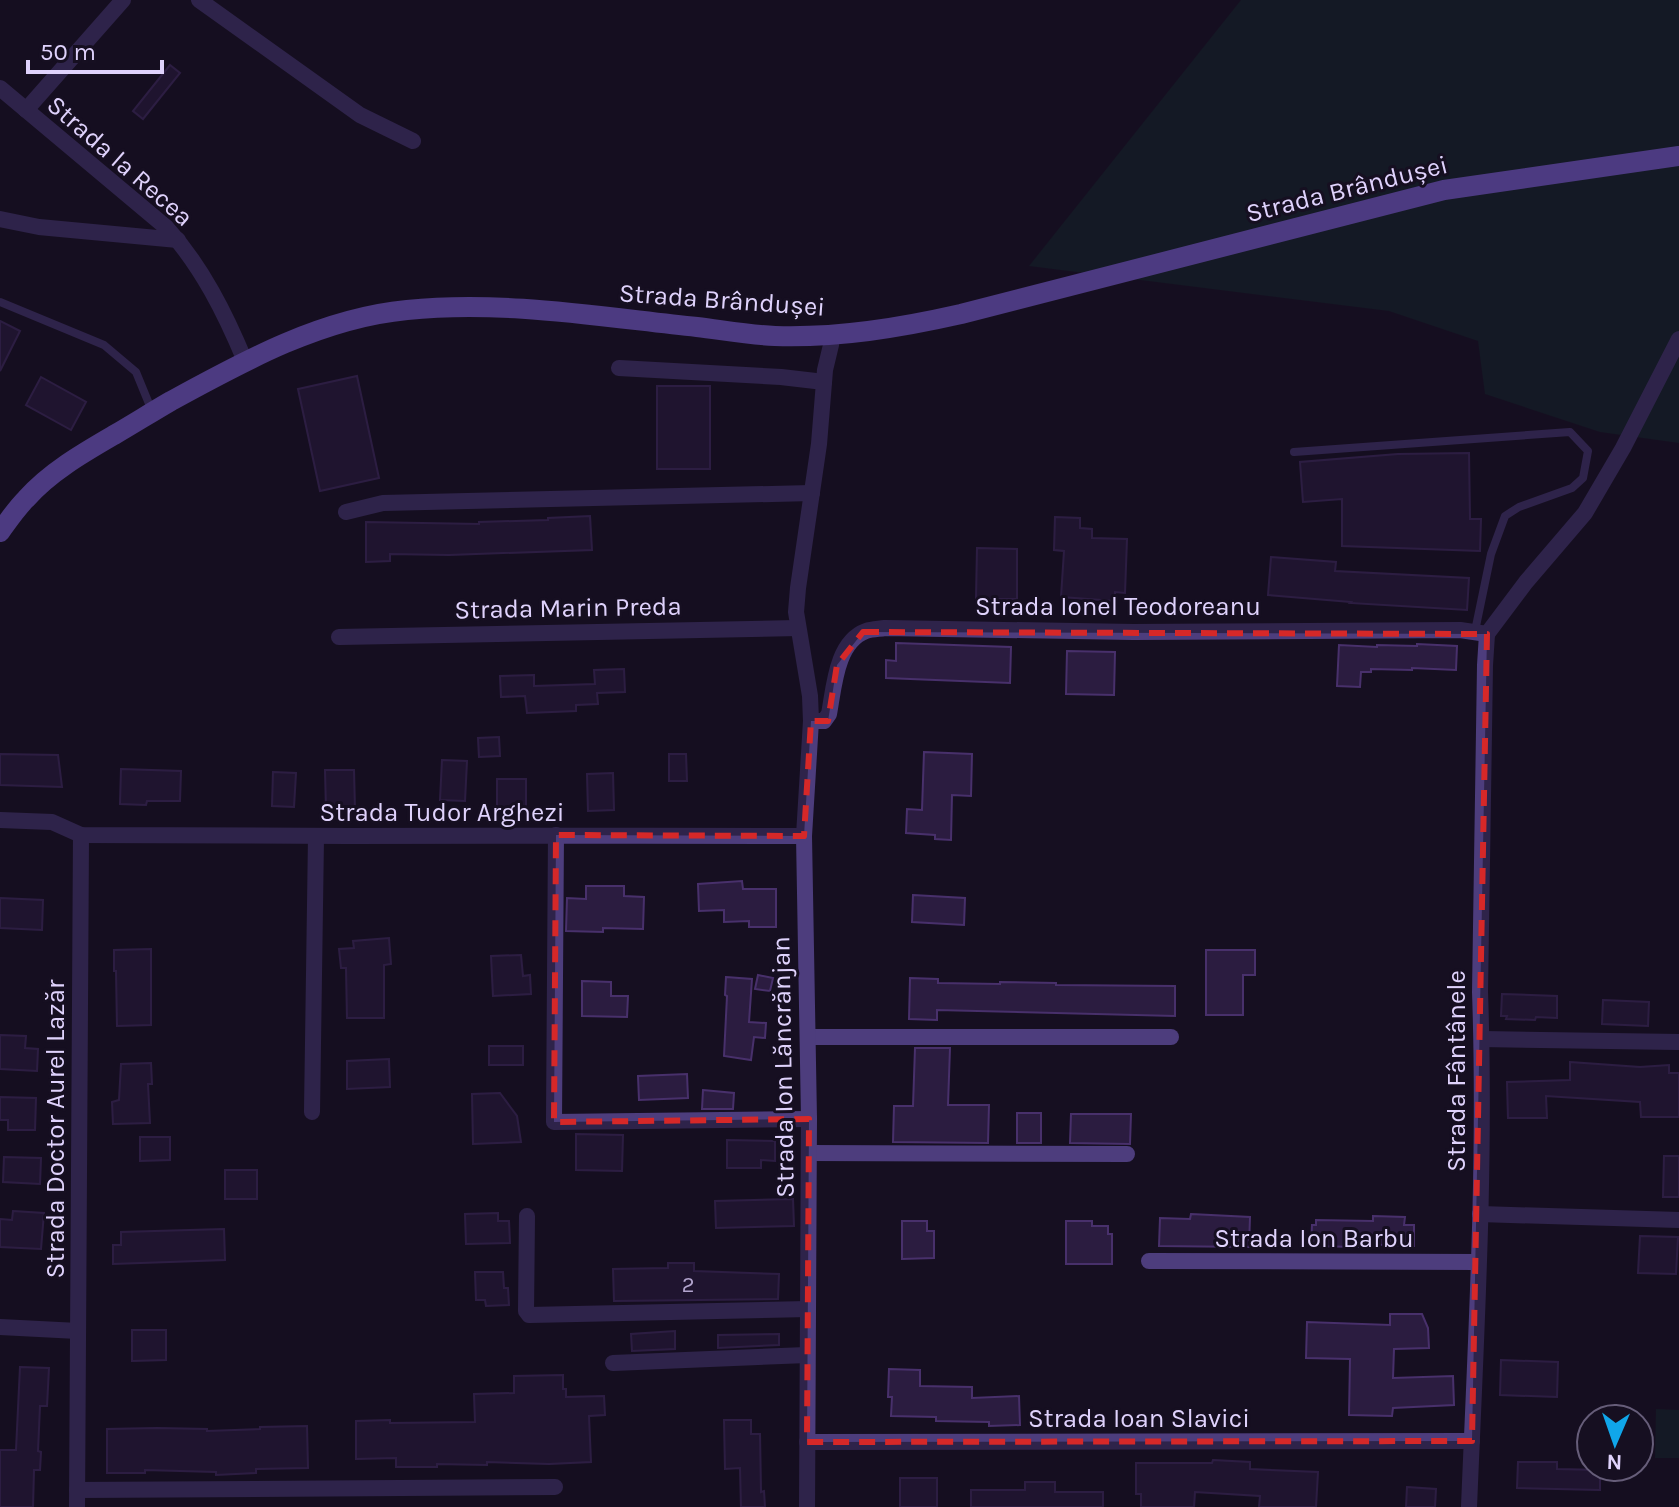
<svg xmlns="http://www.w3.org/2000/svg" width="1679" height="1507" font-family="Karla,sans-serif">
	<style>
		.green { fill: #12262a }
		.building { fill: #2b1c40; stroke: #48306b; stroke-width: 2 }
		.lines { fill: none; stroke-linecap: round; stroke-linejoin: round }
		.lane { stroke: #4d3d7d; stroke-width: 8 }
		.street { stroke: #4d3d7d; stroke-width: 16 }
		.secondary { stroke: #8f6ff5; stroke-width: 20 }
		.marked { fill: none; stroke: #d62828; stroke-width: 6; stroke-dasharray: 16 10; stroke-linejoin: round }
		.labels { text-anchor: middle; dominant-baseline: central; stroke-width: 6; stroke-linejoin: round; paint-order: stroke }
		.number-label { font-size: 22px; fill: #b2a4cd }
		.street-label { font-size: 26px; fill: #dfd2fc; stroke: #160f21 }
	</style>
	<rect width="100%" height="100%" fill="#160f21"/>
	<g class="green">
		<path d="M1241 0H1679V443L1600 432 1485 394 1478 341 1389 311 1029 266Z"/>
		<path d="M1656 1409 1679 1410V1458H1655Z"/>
	</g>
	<g class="building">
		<path d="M170 65 180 73 143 119 133 111Z"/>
		<path d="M0 321 20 331 0 371Z"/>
		<path d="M357 376 379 478 320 491 298 389Z"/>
		<path d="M41 377 86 402 71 430 26 405Z"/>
		<rect x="657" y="386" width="53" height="83"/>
		<path d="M1469 453 1470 519H1481L1480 551 1342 546V499L1303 502 1300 462 1398 454Z"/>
		<path d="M590 516 592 550 449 555 390 554V561L366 562V522L479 524V522L548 520V518Z"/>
		<path d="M1055 517 1080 518V528L1092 529V538L1127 539 1125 593 1115 592V601L1061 597 1064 551 1054 550Z"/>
		<path d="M977 548 1017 549V599H976Z"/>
		<path d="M1271 557 1336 562 1335 571 1469 578 1467 610 1350 603 1351 602 1268 595Z"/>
		<path d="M896 643 1011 647 1010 683 886 678V660L896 661Z"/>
		<path d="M1417 644 1457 646 1456 670 1412 668V670L1371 669V672H1361L1360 687 1337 686 1339 645 1377 647V645L1417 646Z"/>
		<path d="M1067 651 1115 652 1114 695 1066 694Z"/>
		<path d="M624 669 625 692 597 693 598 704 576 705V711L527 713 525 696 501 697 500 676 534 675V686L595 684 594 670Z"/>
		<path d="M499 737 500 756 479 757 478 738Z"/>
		<path d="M924 752 972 754 971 796 952 795 951 840 935 839V835L906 833 907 809 922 810Z"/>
		<path d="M0 754 58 755 62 787 0 785Z"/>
		<path d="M669 754H686L687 781H669Z"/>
		<path d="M442 760 467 761 465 801 440 800Z"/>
		<path d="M121 769 181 771 180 801H147L146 805 120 804Z"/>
		<path d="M325 770H354L355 810H326Z"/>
		<path d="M273 772 296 773 294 807 272 806Z"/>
		<path d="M613 773 614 810 588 811 587 774Z"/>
		<rect x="497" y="779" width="29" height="32"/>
		<path d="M742 881 743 889H776V927H749V921L724 922V910L699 911 698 884Z"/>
		<path d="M586 886H624V896L644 897 643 929 603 928V932L566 931 567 898 586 899Z"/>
		<path d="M913 895 965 898 964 925 912 922Z"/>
		<path d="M0 898 43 900 42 930 0 928Z"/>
		<path d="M389 938 391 964 384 965V1018H347L346 968H341L339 949 354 948 353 941Z"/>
		<path d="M151 949V1025L117 1026 116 971H114V950Z"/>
		<path d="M1206 950H1255V975H1243V1015H1206Z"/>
		<path d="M521 955 523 976 530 975 531 994 493 996 491 956Z"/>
		<path d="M758 975 773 978 770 991 755 989Z"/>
		<path d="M726 977 752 979 749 1022 766 1023 765 1038 754 1037 751 1060 724 1056 727 996 725 995Z"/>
		<path d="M910 978 938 979V983L1000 984V982L1056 983V985L1175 986V1016L937 1010V1020L909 1019Z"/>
		<path d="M582 981 611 982V996H628L627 1017 582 1016Z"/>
		<path d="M1502 994 1557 996V1018L1536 1017 1535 1020 1506 1019 1507 1016H1501Z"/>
		<path d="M1603 1000 1649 1002 1648 1026 1602 1024Z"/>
		<path d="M0 1035 26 1036 25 1048 38 1049 37 1071 0 1069Z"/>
		<rect x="489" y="1046" width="34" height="19"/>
		<path d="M915 1048H950L948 1105H989L988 1143 893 1142 894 1106H913Z"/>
		<path d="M389 1059 390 1087 347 1089V1061Z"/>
		<path d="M1570 1062 1640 1067 1669 1065V1073H1679V1117H1641L1640 1102 1546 1096 1547 1118H1508L1507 1082 1570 1080Z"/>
		<path d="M151 1063 152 1084H148L150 1123 113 1124 112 1102 119 1100 121 1064Z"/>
		<path d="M687 1074 688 1098 639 1100 638 1076Z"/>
		<path d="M703 1090 734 1093 733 1109H702Z"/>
		<path d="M500 1093 517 1116 521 1142 473 1144 472 1094Z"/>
		<path d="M0 1097 36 1098 35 1130H8V1120H0Z"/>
		<rect x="1017" y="1113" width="24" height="30"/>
		<path d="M1071 1114H1131L1130 1144 1070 1143Z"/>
		<path d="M576 1134 623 1135 622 1171 576 1170Z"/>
		<path d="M140 1137H170V1160L140 1161Z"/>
		<path d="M727 1140 775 1141V1161L761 1160V1168H727Z"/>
		<path d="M1664 1156H1679V1197H1663Z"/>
		<path d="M4 1157 41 1158 40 1184 3 1182Z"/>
		<rect x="225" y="1170" width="32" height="29"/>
		<path d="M793 1199 794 1226 716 1228 715 1201Z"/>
		<path d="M13 1211 44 1213 41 1249 0 1247V1219L12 1220Z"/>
		<path d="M498 1213V1221H509L510 1243 466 1244 465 1214Z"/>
		<path d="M1191 1214 1250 1217 1249 1247 1159 1246 1160 1218 1190 1219Z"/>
		<path d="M1373 1216 1405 1217 1404 1225H1414V1246L1358 1244V1247L1311 1246 1312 1225H1316V1220L1373 1221Z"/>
		<path d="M902 1221H927V1231H934V1258L902 1259Z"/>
		<path d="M1066 1221H1092V1226H1108V1234H1112V1264H1066Z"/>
		<path d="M224 1229 225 1260 113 1264V1245H121V1232Z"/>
		<path d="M1640 1236 1678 1237 1676 1274 1638 1273Z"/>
		<path d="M668 1263H694V1271L779 1274 778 1299 614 1301 613 1269 668 1268Z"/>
		<path d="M475 1272H503L504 1288H508L509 1305 486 1306 485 1300H476Z"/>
		<path d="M1390 1314H1422L1428 1328 1429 1348 1394 1349 1393 1378 1453 1376 1454 1405 1393 1408 1392 1416 1349 1415 1350 1359 1306 1358 1307 1322 1390 1325Z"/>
		<path d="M132 1330H166V1360L132 1361Z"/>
		<path d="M675 1331V1349L632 1351 631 1334Z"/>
		<path d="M779 1334V1345L718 1348V1335Z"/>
		<path d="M1501 1360 1558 1362 1557 1397 1500 1395Z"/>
		<path d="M20 1367 49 1368 47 1406H40L38 1451 41 1452 40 1470H34L33 1507H0V1450H16Z"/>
		<path d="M889 1369 920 1370V1386L972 1387V1398L1019 1396 1020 1425 989 1426V1422L936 1421V1417L891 1416 892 1397H888Z"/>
		<path d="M563 1375V1389H566V1397L604 1396 605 1415 589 1416 591 1462 549 1464 487 1462V1465L437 1464V1467H396V1458L356 1459V1421L390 1420V1423L475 1422 474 1394 514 1393V1376Z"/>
		<path d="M724 1420H751V1434H760L761 1492 764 1491 765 1507H741L740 1468 725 1469Z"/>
		<path d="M307 1426 308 1468 256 1469V1473L216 1475V1472L145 1470V1473H107V1429L157 1428 207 1429V1431L260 1429V1427Z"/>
		<path d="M1213 1460 1250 1462V1469L1318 1472 1316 1507H1259L1260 1496 1195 1492 1194 1507H1141V1494H1136V1463H1212Z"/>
		<path d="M1518 1462H1557V1469L1600 1470V1490L1517 1488Z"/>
		<rect x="900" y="1478" width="37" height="29"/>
		<path d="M1025 1482H1055V1492H1103V1507H971V1490H1025Z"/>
		<path d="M1407 1487 1436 1489 1435 1507H1406Z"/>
	</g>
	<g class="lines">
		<g class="lane">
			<path d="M0 302 104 345 136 372 152 411"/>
			<path d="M1294 452 1570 432 1588 451 1583 478 1572 488 1519 507 1505 516 1491 554 1475 631"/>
		</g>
		<g class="street">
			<path d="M199 0 360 115 413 141"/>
			<path d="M0 88 167 228C202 267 225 313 245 361"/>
			<path d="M26 110 123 0"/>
			<path d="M0 219 39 227 178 240"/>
			<path d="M619 368 781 377 824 382"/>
			<path d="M346 512 383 503 812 493"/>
			<path d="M1487 634 1526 582 1585 513 1623 448 1679 339"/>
			<path d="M339 637 798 628"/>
			<path d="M811 721H824L829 714C834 688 836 642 866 631 872 629 879 629 885 628L1133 632 1460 630 1487 634"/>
			<path d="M0 820 52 822 81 835C322 837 563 835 804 836"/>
			<path d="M556 835 554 1122 809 1119"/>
			<path d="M808 1037H1171"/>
			<path d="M1482 1039 1679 1042"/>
			<path d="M312 1112 316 837"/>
			<path d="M809 1153 1127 1154"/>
			<path d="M1480 1214 1679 1220"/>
			<path d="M527 1216 526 1311 529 1315 808 1309"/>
			<path d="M1149 1261 1478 1262"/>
			<path d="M0 1327 78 1331"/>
			<path d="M613 1363 807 1355"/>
			<path d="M807 1442 1472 1441"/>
			<path d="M77 1490 555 1487"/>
			<path d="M77 1507 81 835"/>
			<path d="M807 1507 809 1119 804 836 811 721 810 696 796 612 798 588 819 444 825 370 831 345 832 335"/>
			<path d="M1469 1507C1476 1336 1486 1164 1480 992L1485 665 1487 634"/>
		</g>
		<path class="secondary" d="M0 532C8 521 16 509 26 499 50 472 83 453 114 435 133 424 152 412 171 401 244 361 322 318 407 310 503 300 601 317 697 327 722 330 749 335 775 336 838 338 899 328 961 314L1444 190 1679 156"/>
	</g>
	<path d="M0 0H1679V1507H0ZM863 632 1487 634 1472 1441 807 1442 809 1119 554 1122 556 835 804 836 811 721H828L837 665Z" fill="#160f21" fill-opacity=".55" fill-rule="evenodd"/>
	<path class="marked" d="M863 632 1487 634 1472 1441 807 1442 809 1119 554 1122 556 835 804 836 811 721H828L837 665Z"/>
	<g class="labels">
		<g class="number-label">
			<text x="688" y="1285">2</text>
		</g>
		<g class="street-label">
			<text transform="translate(120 161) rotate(41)">Strada la Recea</text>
			<text transform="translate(1347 189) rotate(-14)">Strada Brândușei</text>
			<text transform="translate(722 300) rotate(4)">Strada Brândușei</text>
			<text x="1118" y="606">Strada Ionel Teodoreanu</text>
			<text transform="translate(568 608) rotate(-1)">Strada Marin Preda</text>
			<text x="442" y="812">Strada Tudor Arghezi</text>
			<text transform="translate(783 1067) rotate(-91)">Strada Ion Lăncrănjan</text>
			<text transform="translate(1456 1071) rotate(-90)">Strada Fântânele</text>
			<text transform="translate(55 1129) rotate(-90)">Strada Doctor Aurel Lazăr</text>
			<text x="1314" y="1238">Strada Ion Barbu</text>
			<text x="1139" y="1418">Strada Ioan Slavici</text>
		</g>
	</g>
	<g transform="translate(1615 1443) rotate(182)"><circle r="38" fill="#160f21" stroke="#665d79" stroke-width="2"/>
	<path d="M0-6L14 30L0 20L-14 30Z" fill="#10a6ea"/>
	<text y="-12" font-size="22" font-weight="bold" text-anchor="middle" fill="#dfd2fc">N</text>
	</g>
	<path d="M28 60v12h134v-12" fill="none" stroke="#dfd2fc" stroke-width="4"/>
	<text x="40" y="60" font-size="24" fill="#dfd2fc" stroke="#160f21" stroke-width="6" paint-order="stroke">50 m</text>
</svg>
